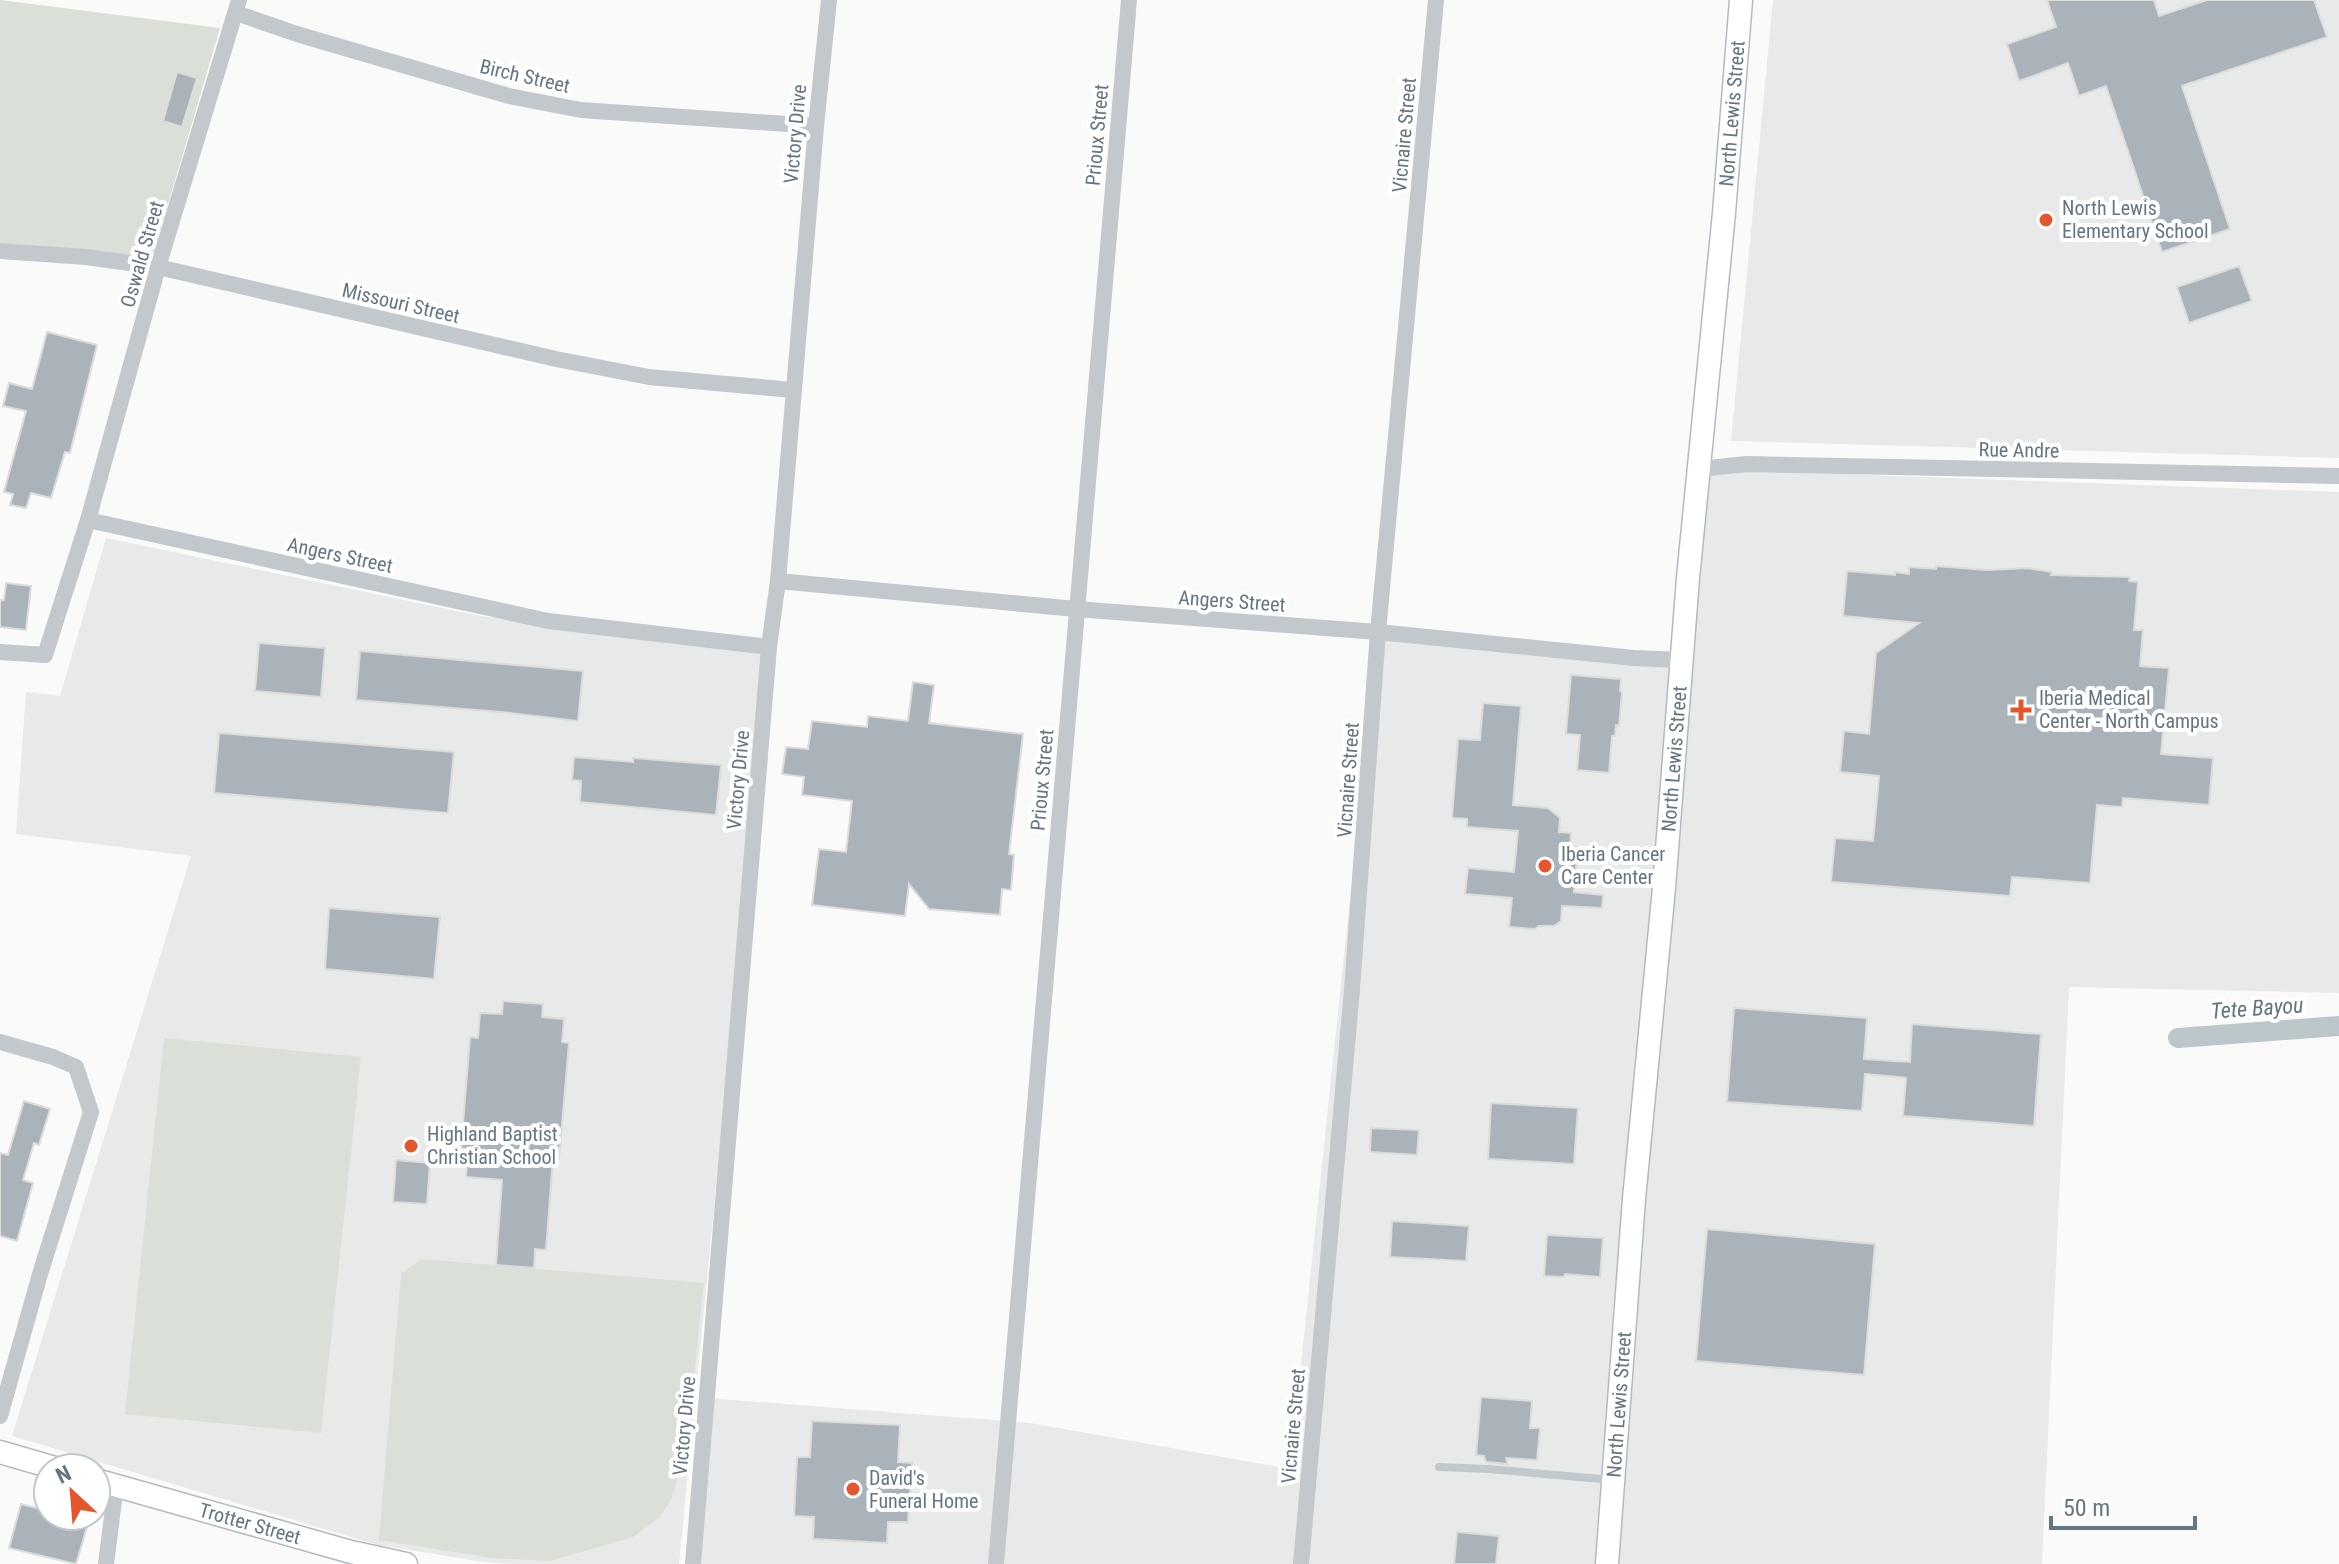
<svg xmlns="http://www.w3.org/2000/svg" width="2339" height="1564" font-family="'Roboto Condensed',sans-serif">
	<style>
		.built { fill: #e8e9e9 }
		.green { fill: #dadfd7 }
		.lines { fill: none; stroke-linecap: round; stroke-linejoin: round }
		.canal { stroke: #bbc7cb; stroke-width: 20 }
		.building { fill: #aab3b9; stroke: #dcdcda; stroke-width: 2 }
		.secondary-casing { stroke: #b3babf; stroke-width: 25 }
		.lane { stroke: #c3c8cc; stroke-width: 8 }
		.street { stroke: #c3c8cc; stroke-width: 16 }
		.secondary { stroke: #fff; stroke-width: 22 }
		.poi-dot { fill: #e4572e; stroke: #fff; stroke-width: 3 }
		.labels { text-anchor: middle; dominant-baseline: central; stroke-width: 8; stroke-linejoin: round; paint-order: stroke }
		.street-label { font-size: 20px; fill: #657683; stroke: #fff }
		.poi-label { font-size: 20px; fill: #657683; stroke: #fff; text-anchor: start }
		.water-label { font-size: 22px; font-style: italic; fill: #60757c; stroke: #fff }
	</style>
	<rect width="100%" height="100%" fill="#fafaf8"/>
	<g class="built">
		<path d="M1773 0H2339V458L1731 441Z"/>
		<path d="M1699 469 2339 492V993L2069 987 2042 1564H694L707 1398 1030 1423 1290 1469 1378 632 1682 660Z"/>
		<path d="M106 538 480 616 769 647 679 1564H514L483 1562 378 1545 12 1436 191 856 16 834 26 692 60 696Z"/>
	</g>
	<g class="green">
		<path d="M0 0 220 28 152 259 0 245Z"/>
		<path d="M164 1038 361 1057 321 1433 125 1414Z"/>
		<path d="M421 1259 704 1283 689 1422 675 1487 671 1500 659 1518 633 1537 550 1561 492 1558 379 1540 401 1274Z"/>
	</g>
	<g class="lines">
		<path class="canal" d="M2178 1038 2339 1026"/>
	</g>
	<g class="building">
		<path d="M2047 0H2154L2159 16 2207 0H2314L2327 37 2182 86 2230 229 2162 252 2106 86 2079 96 2068 63 2019 81 2007 44 2056 27Z"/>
		<path d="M177 72 197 78 182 127 163 121Z"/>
		<path d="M2239 266 2252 301 2189 323 2177 287Z"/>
		<path d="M47 332 97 345 70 453 65 452 51 498 31 493 26 508 10 505 13 494 4 492 26 411 3 406 9 383 32 389Z"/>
		<path d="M1936 566 1987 570 2028 568 2052 572 2051 575 2130 577 2129 581 2138 582 2134 630H2143L2140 666 2169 668 2161 754 2213 758 2209 805 2123 798 2122 807 2097 805 2090 883 2012 877 2010 896 1831 882 1835 838 1873 841 1877 800 1879 776 1840 772 1844 731 1869 734 1876 653 1919 623 1843 616 1847 571 1895 575V572L1909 574V567L1936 569Z"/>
		<path d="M6 583 31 586 26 630 0 627V600H4Z"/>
		<path d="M259 643 325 648 321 697 255 691Z"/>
		<path d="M360 651 583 671 578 721 501 712 356 700Z"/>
		<path d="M1571 675 1621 679 1620 691 1622 692 1619 726 1616 725 1615 736H1612L1609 773 1577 770 1580 735 1566 734Z"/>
		<path d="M913 682 934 685 929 723 1023 734 1009 854 1014 855 1011 890 1002 889 1000 915 929 909 909 884 905 916 812 905 819 849 846 852 852 801 802 795 804 777 782 774 786 747 808 749 812 721 867 727 868 716 908 721Z"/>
		<path d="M1483 703 1521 706 1513 805 1548 808 1560 818 1559 832 1571 833 1570 846 1578 847 1574 892 1603 895 1602 908 1562 906 1561 921 1554 926H1539L1535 929 1509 927 1512 898 1465 894 1468 868 1514 872 1518 831 1467 827V819L1452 818 1458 739 1480 740Z"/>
		<path d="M219 733 454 752 448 813 214 793Z"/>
		<path d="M574 757 633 762V758L721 765 716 815 580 802 581 781 572 780Z"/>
		<path d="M329 908 440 917 434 979 325 969Z"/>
		<path d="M503 1001 543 1004 542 1017 564 1019 562 1042 569 1043 559 1159 553 1158 546 1250 535 1249 534 1268 496 1265 502 1180 466 1177 468 1149 461 1148 470 1037 478 1038 480 1013 502 1014Z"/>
		<path d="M1734 1008 1867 1018 1864 1059 1910 1062 1912 1024 2041 1034 2034 1126 1903 1116 1906 1078 1888 1076 1865 1074 1862 1111 1727 1102Z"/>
		<path d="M24 1101 50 1109 39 1145 34 1143 23 1180 33 1183 17 1241 0 1236V1153L8 1155Z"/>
		<path d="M1491 1103 1578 1108 1574 1164 1488 1159Z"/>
		<path d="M1371 1128 1419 1130 1417 1155 1370 1152Z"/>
		<path d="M396 1160 430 1163 427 1204 393 1202Z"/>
		<path d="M1392 1221 1469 1226 1466 1261 1390 1257Z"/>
		<path d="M1707 1229 1875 1244 1864 1375 1696 1361Z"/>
		<path d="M1547 1235 1603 1238 1600 1277 1565 1274 1564 1277 1544 1276Z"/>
		<path d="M1481 1397 1532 1401 1530 1428H1540L1537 1460 1506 1458 1508 1464 1486 1462 1484 1456 1476 1455Z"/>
		<path d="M812 1421 900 1425 898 1462 912 1463 908 1522H888L887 1543 813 1539 814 1517 794 1516 797 1457H810Z"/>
		<path d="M21 1504 48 1511V1516H63L62 1520 87 1527 76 1564 9 1548Z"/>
		<path d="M1457 1532 1499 1536 1496 1564H1454Z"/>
	</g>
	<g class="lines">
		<g class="secondary-casing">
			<g id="secondary">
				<path d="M0 1452 55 1468"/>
				<path id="s1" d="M96 1480 351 1552 406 1564"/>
				<path id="s2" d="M1607 1564 1634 1199 1664 888 1688 578 1724 213 1741 0"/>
			</g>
		</g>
		<path class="lane" d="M1439 1467 1488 1469 1613 1480"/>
		<g class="street">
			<path d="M236 13 300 35 509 96 581 110 816 126"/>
			<path d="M0 251 86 257 158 267 556 359 649 377 793 390"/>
			<path d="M1699 469 1747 464 2339 476"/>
			<path d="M88 520 548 621 769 647"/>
			<path d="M778 581 1076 609 1378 632 1634 658 1682 660"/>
			<path d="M0 652 45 655 88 520 158 267 239 0"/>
			<path d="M0 1042 53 1057 76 1067 91 1112 40 1274 0 1416"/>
			<path d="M106 1564 116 1485"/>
			<path d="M693 1564 769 647 778 581 816 126 829 0"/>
			<path d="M996 1564 1129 0"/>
			<path d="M1301 1564 1352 989 1378 632 1436 0"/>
		</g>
		<use href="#secondary" class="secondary"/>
	</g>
	<g class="poi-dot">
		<circle cx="2046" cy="220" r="8"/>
		<path d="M2017 698h8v8h8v8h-8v8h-8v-8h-8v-8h8z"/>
		<circle cx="1545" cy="866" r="8"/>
		<circle cx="411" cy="1146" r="8"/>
		<circle cx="853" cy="1489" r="8"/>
	</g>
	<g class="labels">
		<g class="street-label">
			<text transform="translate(525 76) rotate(13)">Birch Street</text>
			<text stroke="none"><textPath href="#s2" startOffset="1456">North Lewis Street</textPath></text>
			<text transform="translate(795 134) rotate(-85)">Victory Drive</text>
			<text transform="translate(1097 135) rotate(-85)">Prioux Street</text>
			<text transform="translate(1404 135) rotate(-85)">Vicnaire Street</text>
			<text transform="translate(142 254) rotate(-74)">Oswald Street</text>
			<text transform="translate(401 303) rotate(13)">Missouri Street</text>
			<text transform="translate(2019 450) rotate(1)">Rue Andre</text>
			<text transform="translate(340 555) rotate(12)">Angers Street</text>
			<text transform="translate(1232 601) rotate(4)">Angers Street</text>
			<text stroke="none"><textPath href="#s2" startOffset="808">North Lewis Street</textPath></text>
			<text transform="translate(738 780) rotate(-85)">Victory Drive</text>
			<text transform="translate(1042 780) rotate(-85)">Prioux Street</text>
			<text transform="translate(1348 780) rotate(-86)">Vicnaire Street</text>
			<text stroke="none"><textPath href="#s2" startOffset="160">North Lewis Street</textPath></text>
			<text transform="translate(684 1426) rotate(-85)">Victory Drive</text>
			<text transform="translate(1293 1426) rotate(-85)">Vicnaire Street</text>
			<text stroke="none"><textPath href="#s1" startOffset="160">Trotter Street</textPath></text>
		</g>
		<g class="poi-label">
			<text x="2062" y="208">North Lewis<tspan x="2062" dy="23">Elementary School</tspan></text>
			<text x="2039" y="698">Iberia Medical<tspan x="2039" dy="23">Center - North Campus</tspan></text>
			<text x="1561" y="854">Iberia Cancer<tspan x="1561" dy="23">Care Center</tspan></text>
			<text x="427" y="1134">Highland Baptist<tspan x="427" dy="23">Christian School</tspan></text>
			<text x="869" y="1478">David's<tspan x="869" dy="23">Funeral Home</tspan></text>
		</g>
		<g class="water-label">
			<text transform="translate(2257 1008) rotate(-4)">Tete Bayou</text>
		</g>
	</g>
	<g transform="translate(72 1492) rotate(334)"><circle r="38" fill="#ffffff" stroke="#c1c8cd" stroke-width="2"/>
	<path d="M0-6L14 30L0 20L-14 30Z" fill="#e4572e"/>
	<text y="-12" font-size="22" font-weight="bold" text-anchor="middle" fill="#657683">N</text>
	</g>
	<path d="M2051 1516v12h144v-12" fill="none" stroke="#657683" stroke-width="4"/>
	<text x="2063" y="1516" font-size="24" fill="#657683" stroke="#ffffff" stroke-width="6" paint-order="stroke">50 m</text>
</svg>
